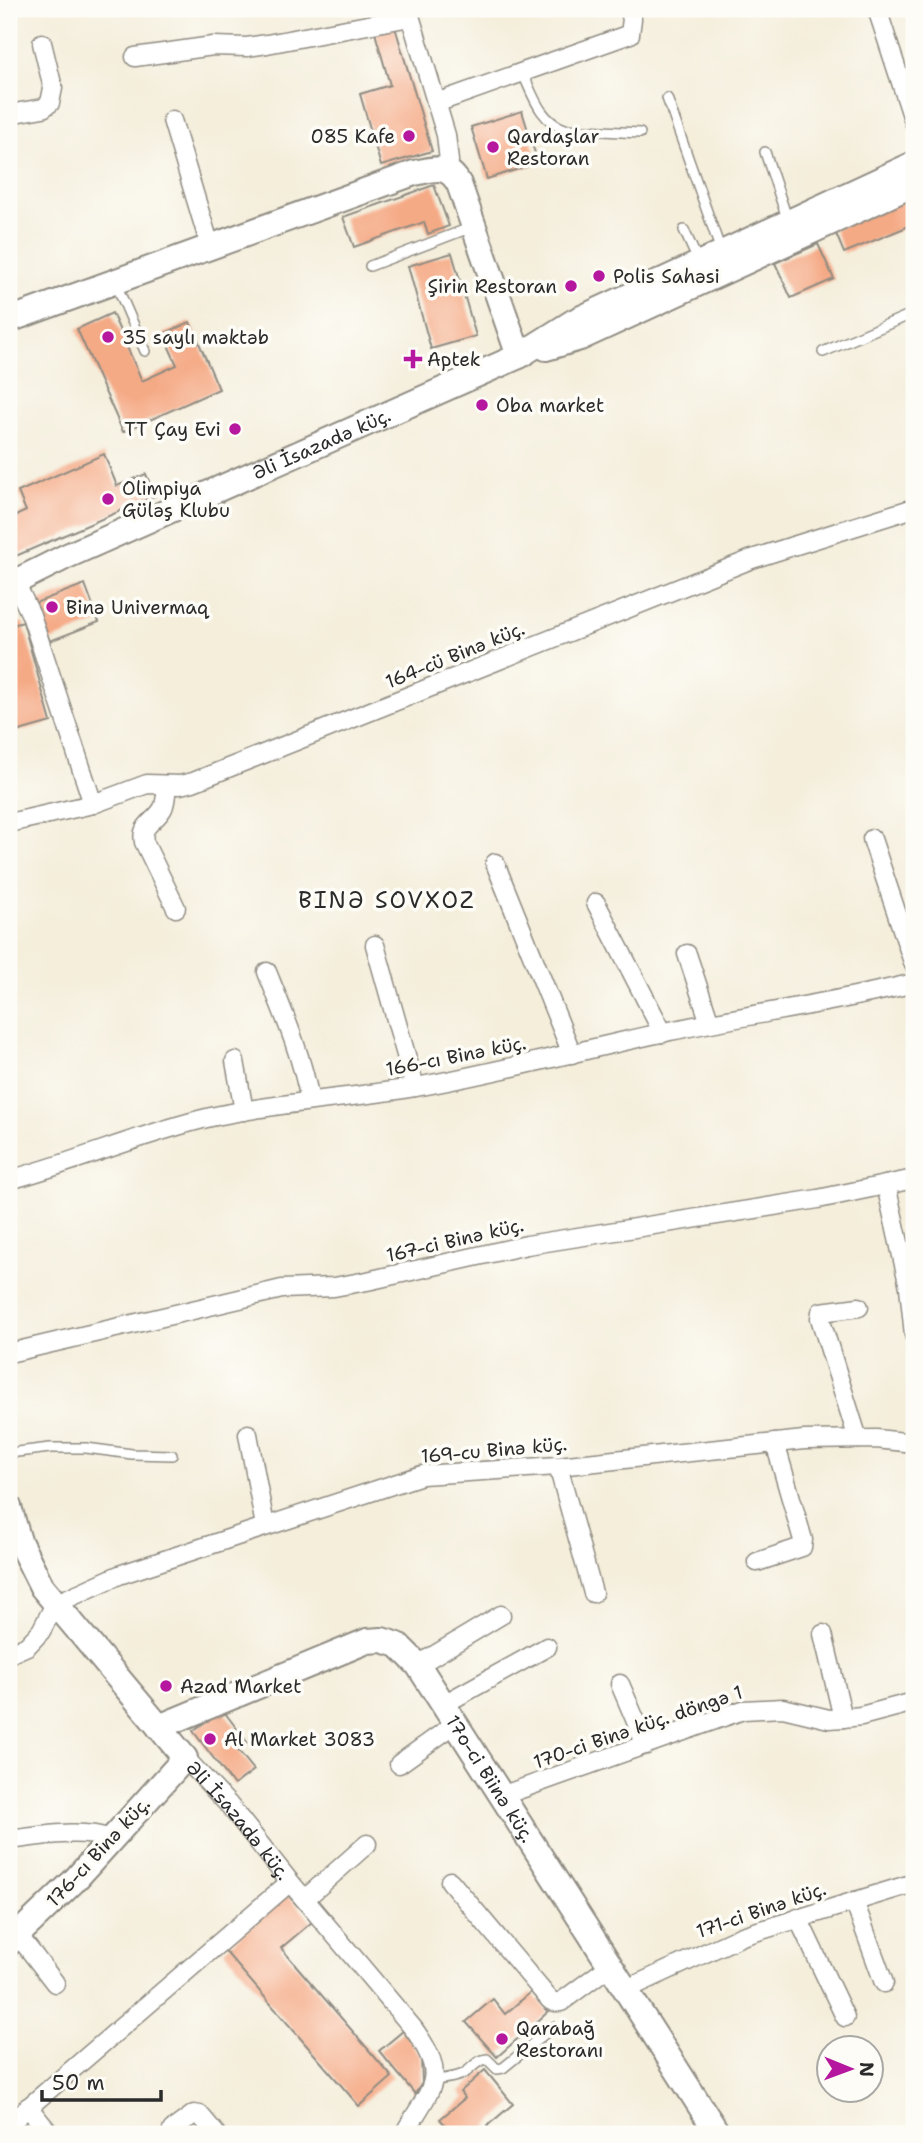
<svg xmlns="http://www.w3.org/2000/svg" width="923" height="2143" font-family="'Shantell Sans',sans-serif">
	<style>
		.building { fill: #f5aa86 }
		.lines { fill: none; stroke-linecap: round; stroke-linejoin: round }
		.lane-casing { stroke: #908c83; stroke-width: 12 }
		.street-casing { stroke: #908c83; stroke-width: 21 }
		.secondary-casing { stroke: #908c83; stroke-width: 28 }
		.lane { stroke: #fff; stroke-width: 9 }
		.street { stroke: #fff; stroke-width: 18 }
		.secondary { stroke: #fff; stroke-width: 24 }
		.poi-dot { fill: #b5179e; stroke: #fdfcf7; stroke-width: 2.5 }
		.labels { text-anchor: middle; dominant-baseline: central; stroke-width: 7; stroke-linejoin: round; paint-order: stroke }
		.poi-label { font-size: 19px; fill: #2b2b2b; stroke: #fdfcf7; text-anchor: start }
		.street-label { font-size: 19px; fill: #2b2b2b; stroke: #fdfcf7 }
		.quarter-label { font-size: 23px; letter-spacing: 2px; fill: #2b2b2b; stroke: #fdfcf7 }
	</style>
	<rect width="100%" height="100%" fill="#fdfcf7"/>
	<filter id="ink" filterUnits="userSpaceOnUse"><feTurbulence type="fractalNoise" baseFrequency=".0143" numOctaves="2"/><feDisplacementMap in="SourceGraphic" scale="14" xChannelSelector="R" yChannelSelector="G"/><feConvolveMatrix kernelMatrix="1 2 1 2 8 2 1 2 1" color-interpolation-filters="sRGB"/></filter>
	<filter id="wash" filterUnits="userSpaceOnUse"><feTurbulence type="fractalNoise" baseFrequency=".00686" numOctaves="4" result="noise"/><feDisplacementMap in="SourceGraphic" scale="28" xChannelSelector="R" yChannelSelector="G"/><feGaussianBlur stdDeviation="1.57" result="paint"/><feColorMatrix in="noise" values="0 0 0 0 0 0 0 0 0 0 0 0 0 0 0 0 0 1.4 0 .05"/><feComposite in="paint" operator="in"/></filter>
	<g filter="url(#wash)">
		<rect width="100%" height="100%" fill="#f4eedb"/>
		<g id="blocks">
			<g class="building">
				<path d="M395 27 432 151 381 166 360 94 390 85 375 33Z"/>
				<path d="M522 111 538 163 487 179 471 127Z"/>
				<path d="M434 185 449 226 428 234 424 222 354 247 343 217Z"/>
				<path d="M914 196V224L844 253 834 229Z"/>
				<path d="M818 244 834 279 791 298 775 263Z"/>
				<path d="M452 253 476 336 431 349 408 266Z"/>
				<path d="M112 313 142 381 177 365 163 334 190 322 219 389 123 432 77 329Z"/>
				<path d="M104 454 117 486 146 474 155 496 11 558 13 562 9 564V519L26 511 18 492Z"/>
				<path d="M85 584 99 622 50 641 35 603Z"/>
				<path d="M23 622 51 722 9 734V626Z"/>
				<path d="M222 1709 247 1742 238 1750 254 1770 234 1785 193 1731Z"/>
				<path d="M288 1895 312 1922 281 1948 392 2077 359 2106 224 1950Z"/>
				<path d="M531 1992 548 2012 497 2057 466 2022 493 1999 505 2014Z"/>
				<path d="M403 2031 421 2056 422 2083 415 2094 379 2051Z"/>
				<path d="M485 2070 513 2104 487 2126 493 2133 491 2134H453L440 2119 465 2098 460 2092Z"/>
			</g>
		</g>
	</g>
	<g filter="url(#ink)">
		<use href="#blocks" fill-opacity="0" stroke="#908c83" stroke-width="2"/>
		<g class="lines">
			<g class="lane-casing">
				<g id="lane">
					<path d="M523 74C533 95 540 121 565 129L640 133"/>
					<path d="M667 98 721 251"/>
					<path d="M765 152 788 221"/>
					<path d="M684 230 699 263"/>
					<path d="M370 266 472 227"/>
					<path d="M116 284 145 351"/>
					<path d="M823 352 914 313"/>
					<path d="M9 1453 50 1448H86L132 1454 172 1455"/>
					<path d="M435 2080C444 2079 454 2078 463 2074 472 2069 476 2060 487 2059L497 2069 503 2068 553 2027"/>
				</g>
			</g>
			<g class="street-casing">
				<g id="street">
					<path d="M408 9 446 135 449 161 448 171"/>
					<path d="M877 9 914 122"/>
					<path d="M135 57 213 46 247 47 267 44 410 17"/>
					<path d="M436 103 630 34 632 19 629 9"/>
					<path d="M9 114 43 108 50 103 53 88 42 43"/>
					<path d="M172 120 210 246"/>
					<path d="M15 582 31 615 93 804"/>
					<path d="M167 785C166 792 166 802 163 808 156 822 140 824 144 842L176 908"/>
					<path d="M9 823 93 804 147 784 180 785 193 782 752 559 914 508"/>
					<path d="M872 839 914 965"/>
					<path d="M495 863 572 1054"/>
					<path d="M596 903 663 1033"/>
					<path d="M375 945 415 1087"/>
					<path d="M687 954 710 1023"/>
					<path d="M267 972C284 1014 302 1056 310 1101"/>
					<path d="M235 1061 244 1111"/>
					<path d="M9 1180C77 1162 142 1133 211 1117 279 1102 348 1099 416 1087 501 1072 585 1049 670 1031 751 1014 834 1003 914 983"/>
					<path d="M886 1185 909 1287 914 1335"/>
					<path d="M9 1353 282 1289 334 1287 367 1281 527 1245 818 1199 914 1179"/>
					<path d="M248 1434 265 1526"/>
					<path d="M858 1439 820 1318 821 1312 859 1307"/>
					<path d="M558 1466 593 1593"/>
					<path d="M757 1562 802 1547 803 1540 775 1443"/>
					<path d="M823 1634 843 1718"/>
					<path d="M9 1654 27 1646 41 1631 55 1604 119 1575 422 1475 558 1466 804 1440 876 1439 914 1443"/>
					<path d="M418 1665 501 1615"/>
					<path d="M620 1684 646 1745"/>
					<path d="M444 1704 547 1647"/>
					<path id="s1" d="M185 1758 229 1805 290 1882 413 2028C450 2079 431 2086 404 2134"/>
					<path d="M399 1764 455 1724"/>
					<path d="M501 1796 743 1710 783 1708 829 1719 843 1718 861 1716 914 1702"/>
					<path d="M9 1840C43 1836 79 1828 112 1839"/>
					<path d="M450 1881 550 2000 555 2002H561L611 1965"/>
					<path d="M305 1899 367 1844"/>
					<path d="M854 1901 884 1983"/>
					<path d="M798 1918 845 2017"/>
					<path d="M18 1935 55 1983"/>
					<path d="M627 1989 742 1936 914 1883"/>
					<path d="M28 2107 50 2134"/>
					<path d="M9 2124 290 1882"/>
					<path d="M172 2130 194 2114 200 2115 216 2134"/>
				</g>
			</g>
			<g class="secondary-casing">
				<g id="secondary">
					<path d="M9 320 414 173C435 169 447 163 459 184L519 356"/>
					<path d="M546 348 580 338 914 184"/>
					<path id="s2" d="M9 585 67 556 519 356 573 322 914 164"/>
					<path d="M9 1507 19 1541 42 1587 185 1758 74 1881 9 1943"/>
					<path id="s3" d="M159 1727 367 1641 382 1640 398 1645 418 1665 718 2134"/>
				</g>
			</g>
			<use href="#lane" class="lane"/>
			<use href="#street" class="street"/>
			<use href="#secondary" class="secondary"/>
		</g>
	</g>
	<g class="poi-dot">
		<circle cx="409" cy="136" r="7"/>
		<circle cx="493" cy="147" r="7"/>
		<circle cx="599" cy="276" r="7"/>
		<circle cx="571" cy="286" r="7"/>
		<circle cx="108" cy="337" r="7"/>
		<path d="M409.5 348.5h7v7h7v7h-7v7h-7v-7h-7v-7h7z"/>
		<circle cx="482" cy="405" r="7"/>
		<circle cx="235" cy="429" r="7"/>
		<circle cx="108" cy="499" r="7"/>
		<circle cx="52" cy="607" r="7"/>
		<circle cx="166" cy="1686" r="7"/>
		<circle cx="210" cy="1739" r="7"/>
		<circle cx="502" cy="2039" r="7"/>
	</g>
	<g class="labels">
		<g class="poi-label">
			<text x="395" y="136" text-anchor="end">085 Kafe</text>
			<text x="507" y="136">Qardaşlar<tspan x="507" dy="22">Restoran</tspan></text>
			<text x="613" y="276">Polis Sahəsi</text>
			<text x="557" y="286" text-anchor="end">Şirin Restoran</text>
			<text x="122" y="337">35 saylı məktəb</text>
			<text x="427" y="359">Aptek</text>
			<text x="496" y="405">Oba market</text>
			<text x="221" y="429" text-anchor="end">TT Çay Evi</text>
			<text x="122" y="488">Olimpiya<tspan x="122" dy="22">Güləş Klubu</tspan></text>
			<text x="66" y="607">Binə Univermaq</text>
			<text x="180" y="1686">Azad Market</text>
			<text x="224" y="1739">Al Market 3083</text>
			<text x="516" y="2028">Qarabağ<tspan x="516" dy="22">Restoranı</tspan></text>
		</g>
		<g class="street-label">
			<text stroke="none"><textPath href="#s2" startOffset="343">Əli İsazadə küç.</textPath></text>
			<text transform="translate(455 655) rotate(-22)">164-cü Binə küç.</text>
			<text transform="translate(456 1056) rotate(-11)">166-cı Binə küç.</text>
			<text transform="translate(455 1240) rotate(-13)">167-ci Binə küç.</text>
			<text transform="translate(494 1450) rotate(-5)">169-cu Binə küç.</text>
			<text transform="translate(638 1727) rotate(-19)">170-ci Binə küç. döngə 1</text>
			<text stroke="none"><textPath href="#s3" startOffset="420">17o-ci Biinə küç.</textPath></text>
			<text stroke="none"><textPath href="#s1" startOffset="82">Əli İsazadə küç.</textPath></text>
			<text transform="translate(98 1852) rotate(-47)">176-cı Binə küç.</text>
			<text transform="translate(761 1910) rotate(-19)">171-ci Binə küç.</text>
		</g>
		<g class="quarter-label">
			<text x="387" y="900">BINƏ SOVXOZ</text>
		</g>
	</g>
	<rect width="923" height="2143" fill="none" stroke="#fdfcf7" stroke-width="35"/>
	<g transform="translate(850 2069) rotate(91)"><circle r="33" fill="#fdfcf7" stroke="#a9a8a5" stroke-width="2"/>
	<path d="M0-5L12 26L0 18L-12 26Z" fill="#b5179e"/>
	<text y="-10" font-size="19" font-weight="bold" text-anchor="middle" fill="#2b2b2b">N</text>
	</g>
	<path d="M42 2090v10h119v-10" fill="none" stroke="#2b2b2b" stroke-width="3.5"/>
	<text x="52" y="2090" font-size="21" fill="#2b2b2b" stroke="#fdfcf7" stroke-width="5" paint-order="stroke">50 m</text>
</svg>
